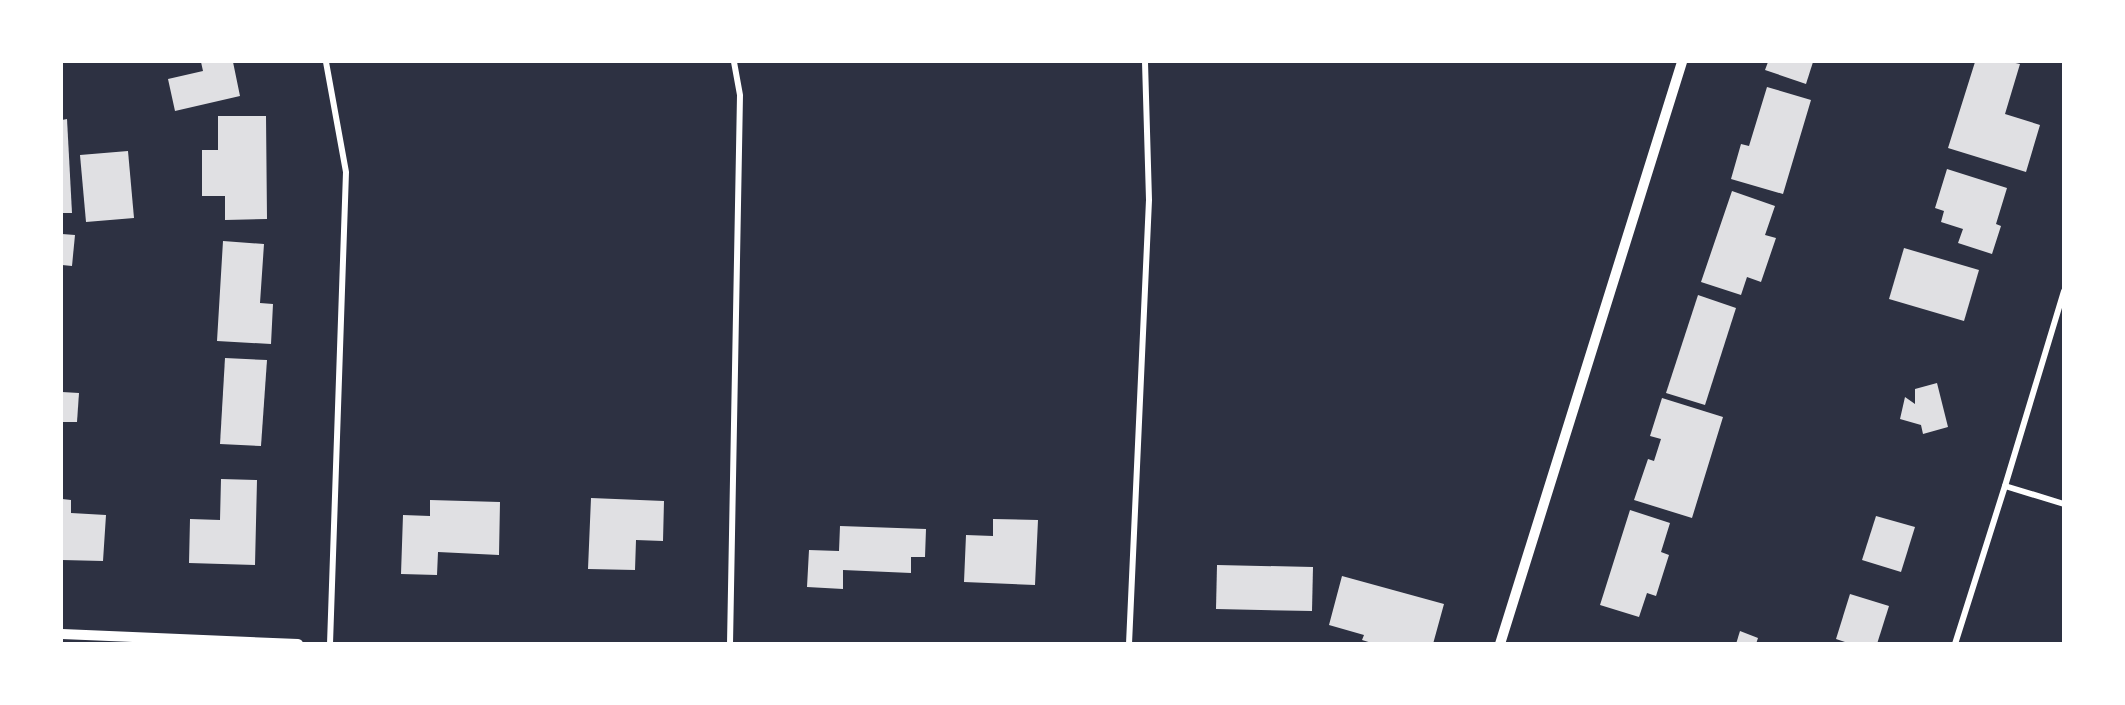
<svg xmlns="http://www.w3.org/2000/svg" width="2125" height="705" font-family="Commissioner,sans-serif">
	<style>
		.building { fill: #e0e0e3 }
		.lines { fill: none; stroke-linecap: round; stroke-linejoin: round }
		.minor { stroke: #fff; stroke-width: 6 }
		.tertiary { stroke: #fff; stroke-width: 10 }
	</style>
	<rect width="100%" height="100%" fill="#2d3142"/>
	<g class="building">
		<path d="M201 62H233L240 96 175 111 168 79 203 71Z"/>
		<path d="M1768 62H1813L1806 84 1765 70Z"/>
		<path d="M1975 62H2011L2020 64 2005 114 2040 125 2026 172 1948 148Z"/>
		<path d="M1767 87 1811 100 1783 194 1731 179 1741 144 1749 146Z"/>
		<path d="M218 116H266L267 219 225 220V196H202V150H218Z"/>
		<path d="M67 119 72 213H62V120Z"/>
		<path d="M128 151 134 218 86 222 80 155Z"/>
		<path d="M1947 169 2007 188 1996 224 2001 226 1992 254 1958 243 1963 229 1941 222 1944 211 1935 208Z"/>
		<path d="M1732 191 1775 206 1765 235 1776 238 1761 282 1747 277 1741 295 1701 282Z"/>
		<path d="M62 234 75 235 72 266 62 265Z"/>
		<path d="M223 241 264 244 260 303 273 304 271 344 217 341Z"/>
		<path d="M1904 248 1979 270 1964 321 1889 299Z"/>
		<path d="M1698 295 1736 308 1705 405 1666 393Z"/>
		<path d="M225 358 267 360 261 446 220 444Z"/>
		<path d="M1937 383 1948 427 1923 434 1921 425 1900 419 1905 397 1915 404V389Z"/>
		<path d="M62 392 79 393 77 422H62Z"/>
		<path d="M1662 398 1723 417 1692 518 1634 500 1648 459 1654 461 1661 439 1650 436Z"/>
		<path d="M221 479 257 480 255 565 189 563 190 519 220 520Z"/>
		<path d="M591 498 664 501 663 541 636 540 635 570 588 569Z"/>
		<path d="M62 499 71 500V513L106 515 103 561 62 560Z"/>
		<path d="M430 500 500 502 499 555 438 552 437 575 401 574 403 515 430 516Z"/>
		<path d="M1630 510 1670 523 1661 552 1669 555 1656 596 1647 593 1639 617 1600 605Z"/>
		<path d="M1876 516 1915 527 1901 572 1862 560Z"/>
		<path d="M993 519 1038 520 1035 585 964 582 966 535 993 536Z"/>
		<path d="M840 526 926 529 925 557H911V573L843 570V589L807 587 809 550 839 551Z"/>
		<path d="M1217 565 1313 567 1312 611 1216 609Z"/>
		<path d="M1342 576 1444 604 1433 644H1375L1362 640 1364 635 1329 625Z"/>
		<path d="M1850 594 1889 606 1877 644H1851L1836 639Z"/>
		<path d="M1740 631 1758 638 1756 644H1736Z"/>
	</g>
	<g class="lines">
		<g class="minor">
			<path d="M326 62 346 172 330 644"/>
			<path d="M2005 486 2064 504"/>
			<path d="M730 644 740 95 734 62"/>
			<path d="M1129 644 1149 200 1145 62"/>
			<path d="M1955 644 2005 486 2064 291"/>
		</g>
		<g class="tertiary">
			<path d="M62 634 298 644"/>
			<path d="M1500 644 1682 62"/>
		</g>
	</g>
	<rect width="2125" height="705" fill="none" stroke="#ffffff" stroke-width="126"/>
</svg>
